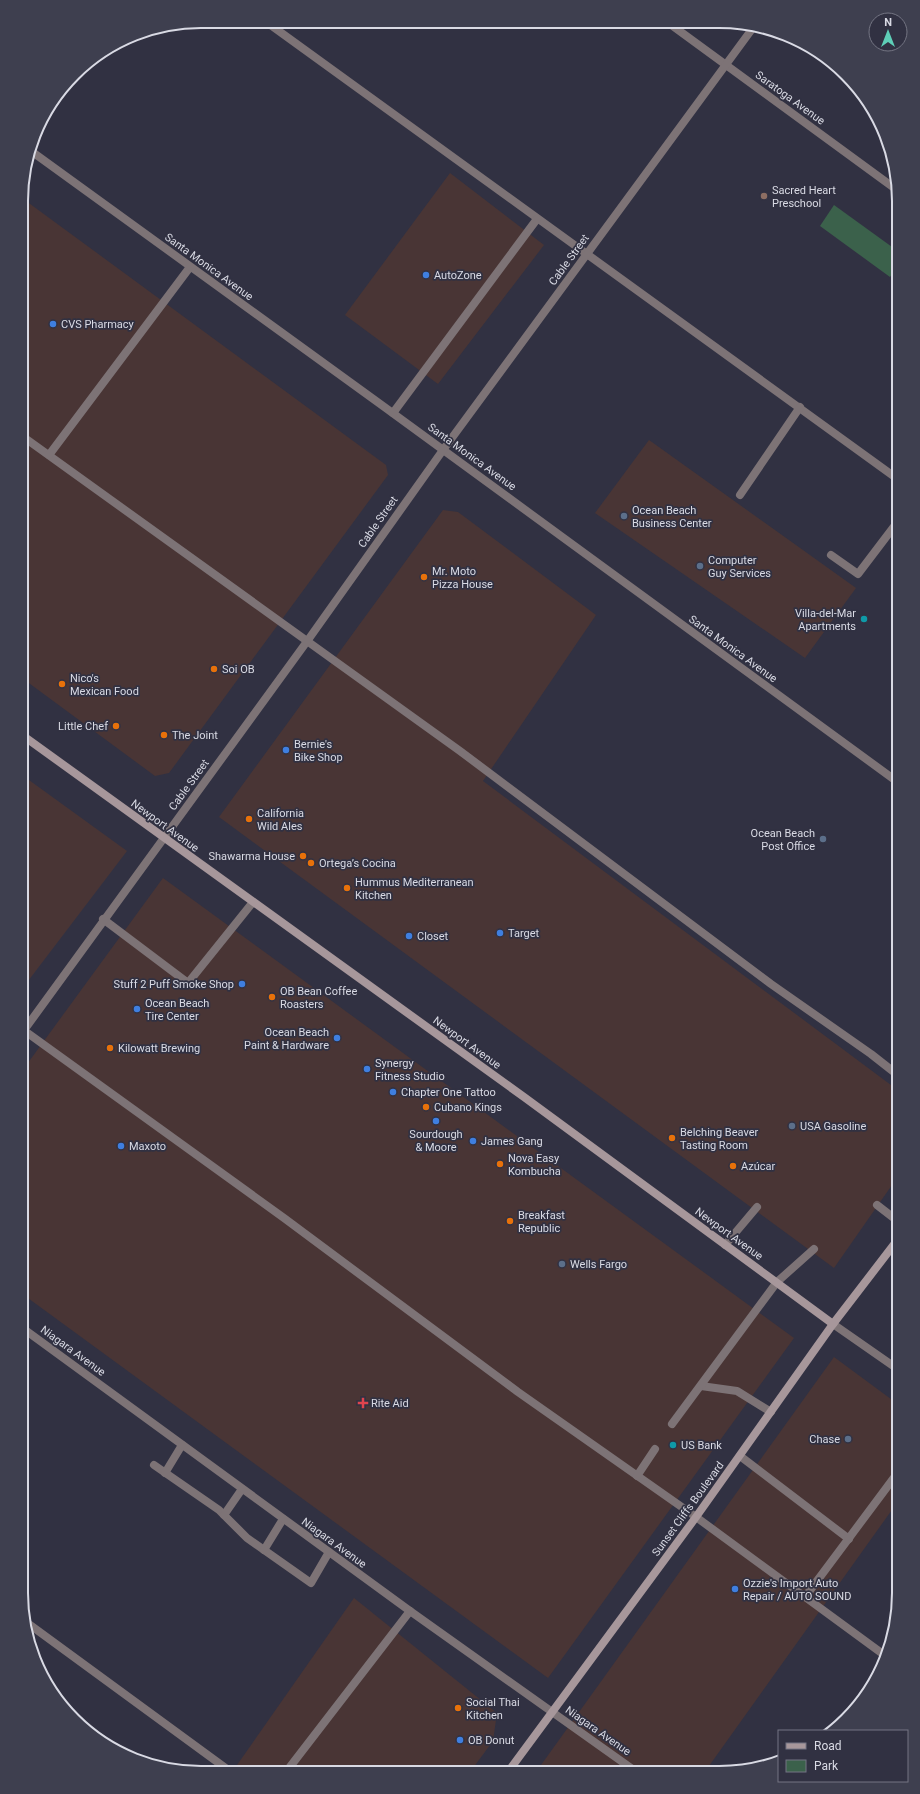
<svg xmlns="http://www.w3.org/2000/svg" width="920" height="1794" font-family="Roboto,sans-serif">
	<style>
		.commercial { fill: #493535 }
		.green { fill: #3b614b }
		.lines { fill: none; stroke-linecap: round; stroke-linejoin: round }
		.lane { stroke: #7d7376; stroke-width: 8 }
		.street { stroke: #7d7376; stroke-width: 8 }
		.secondary { stroke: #a7979b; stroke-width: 8 }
		.education-dot { fill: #8d6e63; stroke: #313142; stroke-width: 1.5 }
		.shop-dot { fill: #3f7fe0; stroke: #313142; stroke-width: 1.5 }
		.service-dot { fill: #5c6f8a; stroke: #313142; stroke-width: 1.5 }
		.food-dot { fill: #e8710a; stroke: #313142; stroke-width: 1.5 }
		.culture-dot { fill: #0f9aa8; stroke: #313142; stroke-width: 1.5 }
		.health-dot { fill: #e0444e; stroke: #313142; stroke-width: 1.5 }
		.labels { text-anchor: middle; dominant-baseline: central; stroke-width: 3.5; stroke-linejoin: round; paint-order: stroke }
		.street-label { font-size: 11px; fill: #d9dae4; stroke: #313142 }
		.poi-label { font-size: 11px; fill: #d9dae4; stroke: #313142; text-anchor: start }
		.rim { fill: none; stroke: #d9dae4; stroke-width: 2 }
	</style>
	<rect width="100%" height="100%" fill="#313142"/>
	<g class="commercial">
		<path d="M450 173 544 245 438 384 345 315Z"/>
		<path d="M22 198 386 465 388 475 169 773 155 776 22 678Z"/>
		<path d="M649 440 856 588 805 658 595 513Z"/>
		<path d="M443 510 458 512 596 615 483 781 899 1091V1175L834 1268 219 817Z"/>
		<path d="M22 775 127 851 22 989Z"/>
		<path d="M163 878 794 1338 548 1678 21 1293 22 1071Z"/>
		<path d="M834 1357 899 1405V1500L704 1773 536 1772Z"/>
		<path d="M354 1598 497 1713 493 1741 470 1772H247L237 1765Z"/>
	</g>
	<path class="green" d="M834 205 899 252V265L890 277 820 226Z"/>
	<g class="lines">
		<g class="lane">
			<path d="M265 21 899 480"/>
			<path d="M393 413 537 219"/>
			<path d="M22 436 460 751 771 984 871 1054 899 1076"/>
			<path d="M49 455 190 267"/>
			<path d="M740 495 800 407"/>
			<path d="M831 555 858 574 899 520"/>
			<path d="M103 919 188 983 253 902"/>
			<path d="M22 1029 284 1218 518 1392 696 1517 887 1657"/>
			<path d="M877 1205 899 1222"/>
			<path d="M725 1245 757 1207"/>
			<path d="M701 1386 737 1391 771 1412"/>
			<path d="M672 1424 777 1282 814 1249"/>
			<path d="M740 1456 849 1539"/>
			<path d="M154 1465 219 1510 247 1538 311 1583 329 1552"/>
			<path d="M165 1473 182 1445"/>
			<path d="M637 1476 655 1449"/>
			<path d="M224 1515 242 1489"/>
			<path d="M264 1550 283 1519"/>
			<path d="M805 1597 899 1471"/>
			<path d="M26 1622 231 1772"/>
			<path d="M286 1772 410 1611"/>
		</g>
		<g class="street">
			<path d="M670 24 897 190"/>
			<path d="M31 151 383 406 899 783"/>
			<path d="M22 1033 308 640 443 450 755 25"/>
			<path d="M833 1324 899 1370"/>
			<path d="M21 1327 410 1611 638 1773"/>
		</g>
		<g class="secondary">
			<path d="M22 735 524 1097 833 1324"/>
			<path d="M508 1772 696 1517 833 1324 899 1238"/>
		</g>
	</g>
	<circle class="education-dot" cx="764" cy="196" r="4"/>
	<g class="shop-dot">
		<circle cx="426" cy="275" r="4"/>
		<circle cx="53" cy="324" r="4"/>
		<circle cx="286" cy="750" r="4"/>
		<circle cx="500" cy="933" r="4"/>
		<circle cx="409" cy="936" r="4"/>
		<circle cx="242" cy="984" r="4"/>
		<circle cx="137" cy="1009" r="4"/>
		<circle cx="337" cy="1038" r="4"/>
		<circle cx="367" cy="1069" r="4"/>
		<circle cx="393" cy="1092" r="4"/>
		<circle cx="436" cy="1121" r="4"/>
		<circle cx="473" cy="1141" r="4"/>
		<circle cx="121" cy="1146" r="4"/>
		<circle cx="735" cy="1589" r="4"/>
		<circle cx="460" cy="1740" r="4"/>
	</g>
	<g class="service-dot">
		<circle cx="624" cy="516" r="4"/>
		<circle cx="700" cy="566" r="4"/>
		<circle cx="823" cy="839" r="4"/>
		<circle cx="792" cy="1126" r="4"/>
		<circle cx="562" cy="1264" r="4"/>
		<circle cx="848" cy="1439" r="4"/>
	</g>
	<g class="food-dot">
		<circle cx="424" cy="577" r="4"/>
		<circle cx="214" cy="669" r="4"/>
		<circle cx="62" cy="684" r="4"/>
		<circle cx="116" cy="726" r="4"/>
		<circle cx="164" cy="735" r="4"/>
		<circle cx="249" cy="819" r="4"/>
		<circle cx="303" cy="856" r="4"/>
		<circle cx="311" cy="863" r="4"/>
		<circle cx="347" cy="888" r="4"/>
		<circle cx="272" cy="997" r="4"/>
		<circle cx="110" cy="1048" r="4"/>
		<circle cx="426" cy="1107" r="4"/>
		<circle cx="672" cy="1138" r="4"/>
		<circle cx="500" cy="1164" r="4"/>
		<circle cx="733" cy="1166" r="4"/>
		<circle cx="510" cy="1221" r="4"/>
		<circle cx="458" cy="1708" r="4"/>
	</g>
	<g class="culture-dot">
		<circle cx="864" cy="619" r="4"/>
		<circle cx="673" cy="1445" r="4"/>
	</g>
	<path class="health-dot" d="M361 1397h4v4h4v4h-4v4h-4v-4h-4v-4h4z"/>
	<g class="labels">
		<g class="street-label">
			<text transform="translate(790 98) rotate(36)">Saratoga Avenue</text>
			<text transform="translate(569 260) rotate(-54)">Cable Street</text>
			<text transform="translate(209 267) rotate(36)">Santa Monica Avenue</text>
			<text transform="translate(472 457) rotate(36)">Santa Monica Avenue</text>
			<text transform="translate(378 522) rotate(-55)">Cable Street</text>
			<text transform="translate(733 649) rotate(36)">Santa Monica Avenue</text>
			<text transform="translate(189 785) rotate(-54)">Cable Street</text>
			<text transform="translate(165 826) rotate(36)">Newport Avenue</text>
			<text transform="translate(467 1043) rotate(36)">Newport Avenue</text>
			<text transform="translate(729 1234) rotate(36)">Newport Avenue</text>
			<text transform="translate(73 1351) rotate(36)">Niagara Avenue</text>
			<text transform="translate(688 1509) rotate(-54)">Sunset Cliffs Boulevard</text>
			<text transform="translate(334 1543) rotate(36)">Niagara Avenue</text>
			<text transform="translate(598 1731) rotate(35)">Niagara Avenue</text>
		</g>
		<g class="poi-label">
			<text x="772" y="190">Sacred Heart<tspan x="772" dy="13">Preschool</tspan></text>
			<text x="434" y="275">AutoZone</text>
			<text x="61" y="324">CVS Pharmacy</text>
			<text x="632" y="510">Ocean Beach<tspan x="632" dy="13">Business Center</tspan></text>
			<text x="708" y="560">Computer<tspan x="708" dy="13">Guy Services</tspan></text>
			<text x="432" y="571">Mr. Moto<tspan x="432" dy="13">Pizza House</tspan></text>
			<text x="856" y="613" text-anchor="end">Villa-del-Mar<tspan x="856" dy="13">Apartments</tspan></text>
			<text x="222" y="669">Soi OB</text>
			<text x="70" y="678">Nico's<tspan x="70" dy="13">Mexican Food</tspan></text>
			<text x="108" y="726" text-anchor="end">Little Chef</text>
			<text x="172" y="735">The Joint</text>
			<text x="294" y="744">Bernie's<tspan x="294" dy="13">Bike Shop</tspan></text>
			<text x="257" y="813">California<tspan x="257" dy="13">Wild Ales</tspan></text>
			<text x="815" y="833" text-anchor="end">Ocean Beach<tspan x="815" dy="13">Post Office</tspan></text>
			<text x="295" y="856" text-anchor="end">Shawarma House</text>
			<text x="319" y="863">Ortega’s Cocina</text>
			<text x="355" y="882">Hummus Mediterranean<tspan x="355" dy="13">Kitchen</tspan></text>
			<text x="508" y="933">Target</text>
			<text x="417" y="936">Closet</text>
			<text x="234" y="984" text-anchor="end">Stuff 2 Puff Smoke Shop</text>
			<text x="280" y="991">OB Bean Coffee<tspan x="280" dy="13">Roasters</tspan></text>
			<text x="145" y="1003">Ocean Beach<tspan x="145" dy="13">Tire Center</tspan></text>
			<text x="329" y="1032" text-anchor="end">Ocean Beach<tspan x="329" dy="13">Paint &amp; Hardware</tspan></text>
			<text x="118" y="1048">Kilowatt Brewing</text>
			<text x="375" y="1063">Synergy<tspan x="375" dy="13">Fitness Studio</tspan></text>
			<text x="401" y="1092">Chapter One Tattoo</text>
			<text x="434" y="1107">Cubano Kings</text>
			<text x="800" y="1126">USA Gasoline</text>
			<text x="680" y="1132">Belching Beaver<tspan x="680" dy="13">Tasting Room</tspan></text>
			<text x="436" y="1134" text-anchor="middle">Sourdough<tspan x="436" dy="13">&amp; Moore</tspan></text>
			<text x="481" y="1141">James Gang</text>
			<text x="129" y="1146">Maxoto</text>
			<text x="508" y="1158">Nova Easy<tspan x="508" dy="13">Kombucha</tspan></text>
			<text x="741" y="1166">Azúcar</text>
			<text x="518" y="1215">Breakfast<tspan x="518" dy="13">Republic</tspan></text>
			<text x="570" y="1264">Wells Fargo</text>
			<text x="371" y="1403">Rite Aid</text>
			<text x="840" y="1439" text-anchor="end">Chase</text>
			<text x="681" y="1445">US Bank</text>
			<text x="743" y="1583">Ozzie's Import Auto<tspan x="743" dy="13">Repair / AUTO SOUND</tspan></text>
			<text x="466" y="1702">Social Thai<tspan x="466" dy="13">Kitchen</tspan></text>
			<text x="468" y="1740">OB Donut</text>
		</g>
	</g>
	<path d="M0 0H920V1794H0ZM201 28H719A173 173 0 0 1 892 201V1593A173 173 0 0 1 719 1766H201A173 173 0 0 1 28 1593V201A173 173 0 0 1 201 28Z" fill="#3e3f4f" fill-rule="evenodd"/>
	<path class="rim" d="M201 28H719A173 173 0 0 1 892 201V1593A173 173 0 0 1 719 1766H201A173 173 0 0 1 28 1593V201A173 173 0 0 1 201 28Z"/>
	<rect x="778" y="1730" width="130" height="52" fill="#313142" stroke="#747583"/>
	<rect x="786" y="1743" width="20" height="6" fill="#a7979b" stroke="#747583"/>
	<text x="814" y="1750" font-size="12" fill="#d9dae4">Road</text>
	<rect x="786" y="1760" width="20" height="12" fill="#3b614b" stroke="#747583"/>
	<text x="814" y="1770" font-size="12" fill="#d9dae4">Park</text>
	<g transform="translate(888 32)"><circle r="19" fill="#313142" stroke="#747583"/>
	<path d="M0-3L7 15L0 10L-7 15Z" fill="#5eceb7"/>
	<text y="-6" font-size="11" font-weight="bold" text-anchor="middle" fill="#d9dae4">N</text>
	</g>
</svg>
